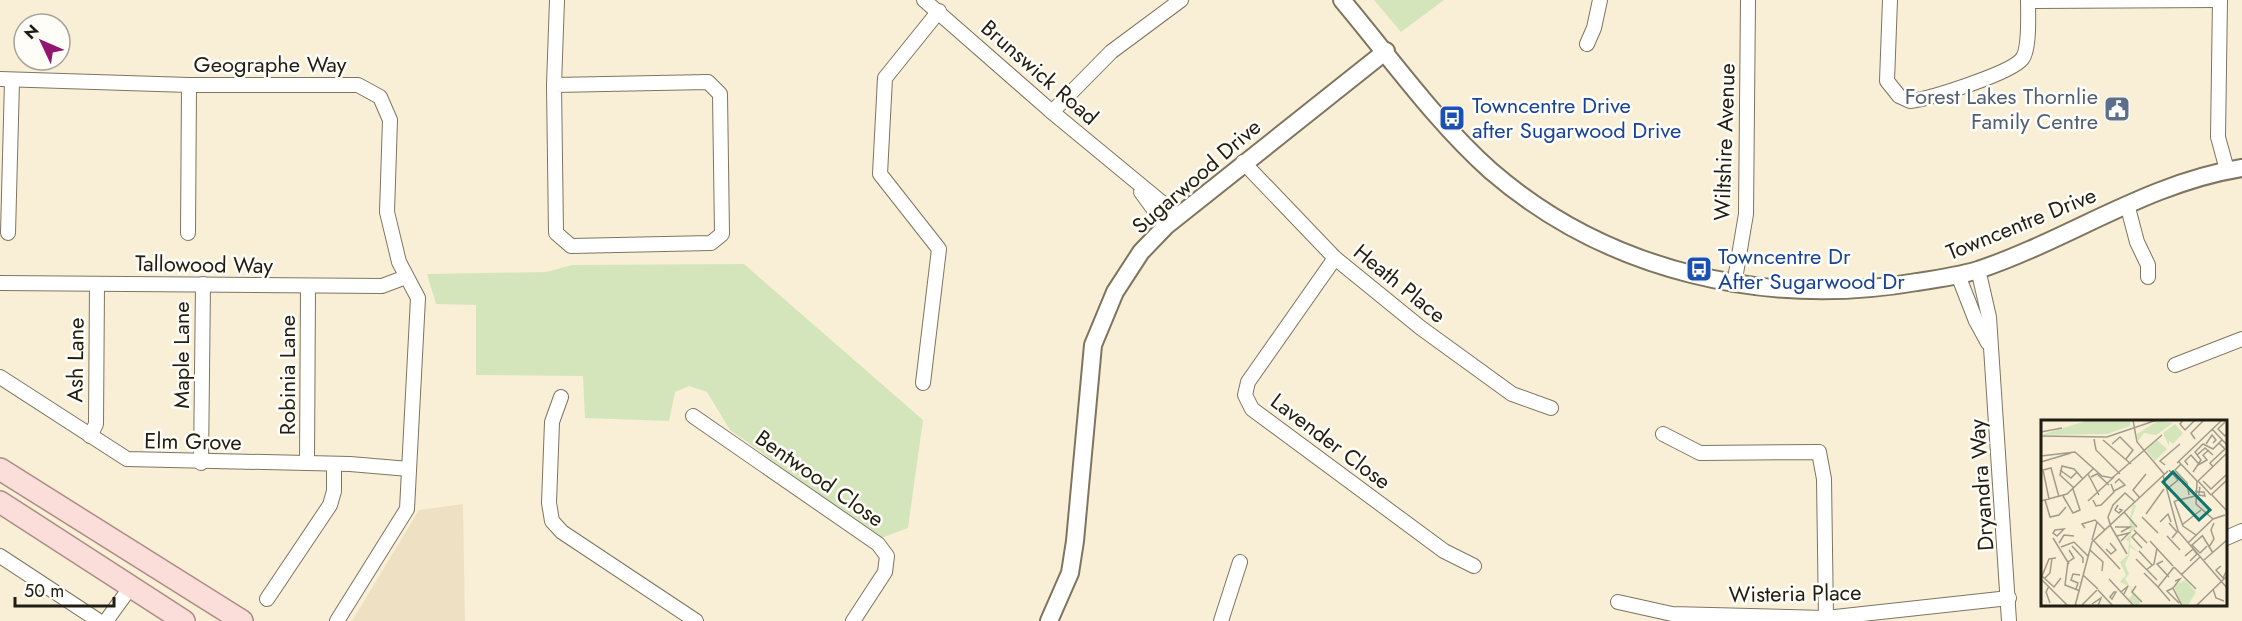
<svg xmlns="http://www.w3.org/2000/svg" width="2242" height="621" font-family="Jost,sans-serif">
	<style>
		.built { fill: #eee1c3 }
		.green { fill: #d5e5bb }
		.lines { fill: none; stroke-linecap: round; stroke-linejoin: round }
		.minor-casing { stroke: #7e7560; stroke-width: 16 }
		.tertiary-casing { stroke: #7e7560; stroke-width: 20 }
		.primary-casing { stroke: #ac8c84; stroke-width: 24 }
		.minor { stroke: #fff; stroke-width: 14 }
		.tertiary { stroke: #fff; stroke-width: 16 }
		.primary { stroke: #fbddd9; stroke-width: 21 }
		.labels { text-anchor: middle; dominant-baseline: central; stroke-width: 5; stroke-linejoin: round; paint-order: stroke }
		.street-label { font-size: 22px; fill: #201d14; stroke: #fffdf8 }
		.service-label { font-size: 22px; fill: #4e5e75; stroke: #fffdf8; text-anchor: end }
		.transit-label { font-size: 22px; fill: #164399; stroke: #fffdf8; text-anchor: start }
		.inset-road { fill: none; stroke: #a29b89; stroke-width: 1.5 }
		.view { fill: #0f766e; fill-opacity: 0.15; stroke: #0f766e; stroke-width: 3 }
		.inset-edge { fill: none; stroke: #201d14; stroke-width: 3 }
	</style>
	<rect width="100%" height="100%" fill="#f9efd7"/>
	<path class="built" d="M463 504 465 621H352L419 510Z"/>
	<g class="green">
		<path d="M1374 0H1444L1401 32Z"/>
		<path d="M744 264 923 420 908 528 881 538 730 430 707 392 689 386 675 392 669 421 585 418 583 376 476 375V305L436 304 427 274 546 272 572 265Z"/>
	</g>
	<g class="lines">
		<g class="minor-casing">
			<g id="minor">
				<path d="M924 0 1052 112 1178 216"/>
				<path d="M1890 0 1887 81 1899 96 1910 101C1930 99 2011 73 2022 59 2030 49 2028 13 2028 0"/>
				<path d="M2220 0 2218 137 2227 170"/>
				<path d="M2028 1 2217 0"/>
				<path d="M1587 44 1594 28 1600 0"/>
				<path d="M0 79 189 85H358L380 97 390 120 387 212 399 262 418 298 407 509 337 621"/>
				<path d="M554 85 708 82 720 94 722 234 711 243 571 246 556 233 554 85 557 0"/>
				<path d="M1052 112 1111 52 1181 0"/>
				<path d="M1243 162 1335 258 1421 328 1512 394 1551 408"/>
				<path d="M1141 192 1166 226"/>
				<path d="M2127 204 2137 242 2148 265V277"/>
				<path d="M8 233 12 81"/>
				<path d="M188 233 189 85"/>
				<path d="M1335 258 1248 382 1245 395 1252 409 1444 551 1474 566"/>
				<path d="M1978 269 1989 317 2009 621"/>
				<path d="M1958 275 1976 321 1988 343"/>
				<path d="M0 283 382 286 406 277"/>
				<path d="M1734 285 1746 214 1748 0"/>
				<path d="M2175 365 2242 339"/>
				<path d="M0 377 127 459 350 464 409 469"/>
				<path d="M923 383 939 249 880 174 885 78 939 11"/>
				<path d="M561 397 552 422 549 503 552 521 562 532 696 621"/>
				<path d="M693 416 878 544 887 556 885 572 853 621"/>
				<path d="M1663 434 1700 453 1819 452 1824 479 1826 618"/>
				<path d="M90 436 96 424 97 284"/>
				<path d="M201 463 203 284"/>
				<path d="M307 463 308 286"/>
				<path d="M2226 538 2242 531"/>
				<path d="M0 556 99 621"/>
				<path d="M267 599 330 505 334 491V464"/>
				<path d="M1618 602 1672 614 1826 618 2009 598"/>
				<path d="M106 621 130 588"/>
				<path d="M1221 621 1240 562"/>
			</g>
		</g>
		<g class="tertiary-casing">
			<g id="tertiary">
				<path d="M1342 0C1390 57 1435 121 1491 171 1608 272 1767 308 1917 282 1937 279 1958 276 1978 270 2068 240 2147 183 2242 168"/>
				<path d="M1049 621 1070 573 1075 541 1093 345 1115 292 1141 252 1166 226 1386 51"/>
			</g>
		</g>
		<g class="primary-casing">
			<g id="primary">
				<path d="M0 469 242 621"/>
				<path d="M0 502 184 621"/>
			</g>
		</g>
		<use href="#minor" class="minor"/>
		<use href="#tertiary" class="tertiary"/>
		<use href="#primary" class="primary"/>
	</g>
	<defs>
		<g id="civic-square" transform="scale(1.35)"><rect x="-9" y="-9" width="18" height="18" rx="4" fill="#5c6f8a" stroke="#fffdf8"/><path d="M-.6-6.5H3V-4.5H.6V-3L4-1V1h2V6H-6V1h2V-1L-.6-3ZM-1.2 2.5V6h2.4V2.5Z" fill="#fff"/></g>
		<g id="bus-square" transform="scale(1.35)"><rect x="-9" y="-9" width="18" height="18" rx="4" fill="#1a4fb4" stroke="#fffdf8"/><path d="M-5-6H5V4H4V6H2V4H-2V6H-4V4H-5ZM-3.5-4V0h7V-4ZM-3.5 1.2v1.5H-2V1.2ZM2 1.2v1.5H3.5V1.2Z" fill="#fff"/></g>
	</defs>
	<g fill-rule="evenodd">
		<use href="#civic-square" x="2117" y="109"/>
		<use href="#bus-square" x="1452" y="118"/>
		<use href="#bus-square" x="1699" y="269"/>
	</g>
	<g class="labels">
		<g class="street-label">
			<text x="270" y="64">Geographe Way</text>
			<text transform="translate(1040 72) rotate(41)">Brunswick Road</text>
			<text transform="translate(1724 142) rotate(-88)">Wiltshire Avenue</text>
			<text transform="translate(1196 176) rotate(-41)">Sugarwood Drive</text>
			<text transform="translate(2021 223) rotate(-22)">Towncentre Drive</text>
			<text transform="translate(204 264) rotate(1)">Tallowood Way</text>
			<text transform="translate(1400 283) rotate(39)">Heath Place</text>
			<text transform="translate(181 355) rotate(-90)">Maple Lane</text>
			<text transform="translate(75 360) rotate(-89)">Ash Lane</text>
			<text transform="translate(287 375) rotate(-90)">Robinia Lane</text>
			<text transform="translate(193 441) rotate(1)">Elm Grove</text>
			<text transform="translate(1331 441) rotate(37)">Lavender Close</text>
			<text transform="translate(820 478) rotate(35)">Bentwood Close</text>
			<text transform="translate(1981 485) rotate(-94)">Dryandra Way</text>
			<text transform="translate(1795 593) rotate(-1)">Wisteria Place</text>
		</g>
		<g class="service-label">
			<text x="2098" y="96">Forest Lakes Thornlie<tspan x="2098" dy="25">Family Centre</tspan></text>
		</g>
		<g class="transit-label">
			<text x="1472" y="105">Towncentre Drive<tspan x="1472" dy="25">after Sugarwood Drive</tspan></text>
			<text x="1718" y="256">Towncentre Dr<tspan x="1718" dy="25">After Sugarwood Dr</tspan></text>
		</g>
	</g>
	<g transform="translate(2041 420)">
		<rect width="186" height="186" fill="#f9efd7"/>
		<path d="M48 0H90L89 6 66 14 0 15ZM118 0 132 3 115 15 103 13 97 21 96 14ZM134 4 142 13 132 24 128 21V26L122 13ZM116 20 126 29 114 41 105 30ZM92 85H95L91 97 90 98 96 107 90 112 89 124 97 132 89 127 88 136 84 144 88 154 84 159 100 182 96 186 87 179 91 175 89 167 79 162 85 155 79 142 87 135 88 121 84 120 88 116 89 97ZM144 160 155 172 147 185 141 186 133 166Z" fill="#d5e5bb"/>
		<path class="inset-road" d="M92 0 96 22 123 54M142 0 139 4 144 10 154 0M184 2 177 9 184 16 186 14M171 9 186 25M0 12 21 8M0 16 66 17 116 0M53 19 55 30 79 54M154 19 150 13 163 0M62 20 90 44M71 24 79 17 92 30 85 39M165 24 171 15 175 20 172 23M156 35 164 28 172 35M0 36 34 32 61 56 71 58 121 15M0 42 30 33M138 42 156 61M136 43 181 0M140 44 134 50 146 63 148 75M124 45 119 41 139 24M147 45 144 41 150 35 157 43M157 45 166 40 162 35 168 30M172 47 169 43 184 29 178 23M19 50 30 58 36 52M152 52 160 40 154 32 162 24 172 29 181 20M47 54 58 75M122 55 137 111 186 168M50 57 56 54 68 65M156 61 155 84 172 99M157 61 186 33M157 61 170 75M162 61 170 69 185 55M33 68 19 55 21 46 33 49 42 59M126 69 137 60 128 50M73 71 84 65 78 59 74 63M154 71 158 72H163L164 76 158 75V72L159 68 158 67M170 75 186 60M171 75 186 91M22 76 32 93 39 90 32 69M98 77 92 70 105 54M8 79 2 50 10 48 18 77M4 80 9 97 18 95 25 87M52 80 55 86 60 85 73 72 70 64M0 81 26 74 53 48M47 81 73 57M133 81 142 106 155 115M134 81 154 76M77 85 74 90 78 93 81 90 78 89M83 92 96 107M105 94 123 69M101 97 117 113M119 102 127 94 130 102M128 103 136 112 131 118M69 104 67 97 72 85 84 73 94 82M142 104 160 90M69 105 86 134M74 107H89L80 112M44 108 41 104 54 100 64 110M23 109 16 116 12 113 14 110ZM93 110 106 123M96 112 91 117 101 128M161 115 172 133M76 116 88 113 80 121M126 116 139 130M161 116 151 125 159 133 166 126M12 118 28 144M51 120 56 102M53 121 79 149M109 121 132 146M18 123 23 115 33 116M147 123 172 99 184 95M31 126 42 138V143M20 127 33 122 47 136M168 127 173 119 170 110 173 103M65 129 70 134 75 130 69 123M28 130 33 138 27 142 24 165 39 171M49 130 62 142 61 151M98 131 111 145M144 136 152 129 156 134 149 141M15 138 8 139 1 156 13 167 20 158M95 139 116 160M163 140 186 120M122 141 116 144 128 157M180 146 175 150 182 158 186 150M133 147 155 169M105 150 113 144 116 128M103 153 117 167M42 155 57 169M140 155 159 137M4 158 9 153 11 138M0 159 27 186M68 159 93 186M134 161 139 159 132 168 141 186M8 166 5 172 9 183M95 166 91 172 101 182M117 167 133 147M117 167 129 181M132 168 126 171 138 183M35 169 37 163 30 160 32 154 39 155M172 169 175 178 183 181M57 170 72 186M75 172 71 179 69 177 73 172ZM80 172 87 166 83 174M51 184 60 178 57 186M34 186 51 122 127 51M40 186 56 170M155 186 186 156"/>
		<path class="view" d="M132 52 169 90 158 100 122 62Z"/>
		<rect width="186" height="186" class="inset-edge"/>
	</g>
	<g transform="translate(42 42) rotate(314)"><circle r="28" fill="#fffdf8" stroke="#a6a39d" stroke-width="1.5"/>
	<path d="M0-4.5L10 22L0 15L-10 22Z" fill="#931570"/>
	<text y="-9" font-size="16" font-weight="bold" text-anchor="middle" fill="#201d14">N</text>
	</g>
	<path d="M15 597v9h99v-9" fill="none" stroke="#201d14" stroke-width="3"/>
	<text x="24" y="597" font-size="18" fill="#201d14" stroke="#fffdf8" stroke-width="4.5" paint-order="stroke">50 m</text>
</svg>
